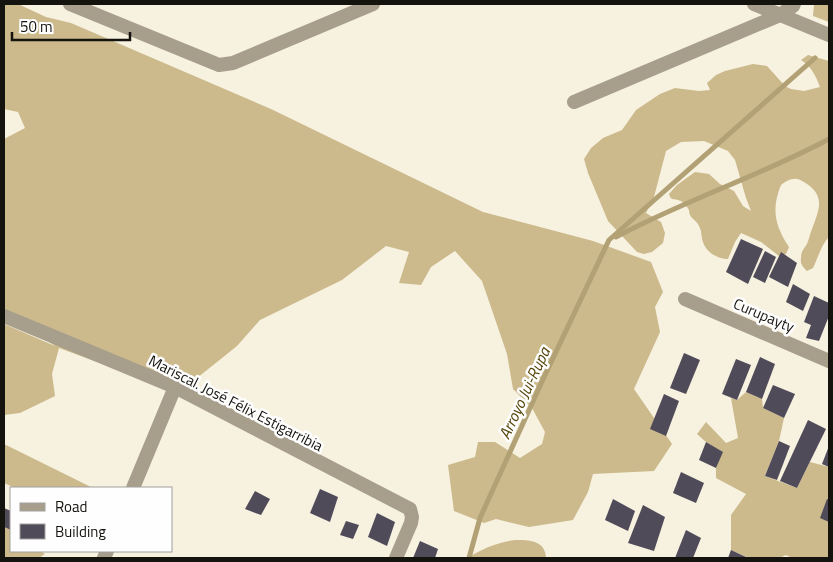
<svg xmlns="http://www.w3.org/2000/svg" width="833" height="562" font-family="'Titillium Web',sans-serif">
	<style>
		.forest { fill: #ccba8c }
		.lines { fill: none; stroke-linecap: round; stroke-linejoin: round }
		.stream { stroke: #b2a174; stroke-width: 5 }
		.building { fill: #504b59 }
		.minor { stroke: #a79f8c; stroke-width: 14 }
		.labels { text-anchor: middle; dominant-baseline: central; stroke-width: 5; stroke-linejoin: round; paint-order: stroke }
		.street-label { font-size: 15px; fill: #15130d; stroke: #fefefe }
		.water-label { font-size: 16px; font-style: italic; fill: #534105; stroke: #fefefe }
	</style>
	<rect width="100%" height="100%" fill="#f7f1e0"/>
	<g class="forest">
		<path d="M4 4H18L46 17 71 23 271 109 483 212 593 241 651 262 663 292 655 307 660 332 634 389 672 444 654 471 593 474 588 492 573 520 529 527 496 519 484 523 454 511 448 465 475 457 478 442H495L520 458 542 444 545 432 532 408 513 389 507 354 482 281 455 251 431 267 421 285 399 283 409 252 386 246 342 280 260 320 237 346 197 378 151 382 59 348 52 374 55 396 20 413 4 415V324L55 346 4 312V139L25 128 18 112 4 109Z"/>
		<path d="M814 4H829V22L813 16Z"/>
		<path d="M808 55 829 61V237C821 245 818 258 813 268L807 271C803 267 800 264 801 258 801 251 804 249 807 244 809 239 810 234 812 229 820 208 826 194 802 181 795 176 787 180 781 185 771 209 775 226 789 247L786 254 779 256 761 242 741 233 735 242 728 259C717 259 706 252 703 242 701 237 702 231 699 226 696 219 689 219 689 210 687 207 684 203 681 201 675 198 671 202 669 194L677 185 695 172 709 174 720 184 734 191 743 206 751 211 746 198 735 160 728 151 704 141 681 142 666 151 654 197 646 213 661 222 665 233 663 243 652 252 644 254 637 252 608 221 588 173 584 159 591 148 603 138 622 130 636 110 660 94 675 88 699 91 710 90 707 83 716 75 725 71 753 64 767 66 785 86 791 89 804 91 820 87C816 76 811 66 801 60Z"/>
		<path d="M746 392 762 399 763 408 784 418 779 441 765 476 797 488 810 462 829 467V558H808L807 557 792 558 786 555 779 558H749L731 550V515L746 494 716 478V468L722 452 706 442 697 434 706 422 726 443 738 438 731 398 737 400Z"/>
		<path d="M4 444 93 488H15L4 483Z"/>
		<path d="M4 527 11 530V551H40L45 554 39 558H4Z"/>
		<path d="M515 540C529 540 545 540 546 558H468C481 549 499 542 515 540Z"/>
	</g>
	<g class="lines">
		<g class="stream">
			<path d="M616 237C685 200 760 176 829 139"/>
			<path d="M469 558 480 518 545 375 609 240 815 58"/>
		</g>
	</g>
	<g class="building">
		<path d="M741 239 763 249 748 284 726 272Z"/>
		<path d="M765 251 776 257 765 283 753 277Z"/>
		<path d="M781 252 797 263 788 287 769 277Z"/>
		<path d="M793 284 810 294 803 311 786 302Z"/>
		<path d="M814 296 829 303V316L819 341 806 338 811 325 804 322Z"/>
		<path d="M684 353 700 360 686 394 670 388Z"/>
		<path d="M760 357 775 364 762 399 746 392Z"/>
		<path d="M736 359 751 365 737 400 722 394Z"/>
		<path d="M773 385 795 394 784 418 763 408Z"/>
		<path d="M664 394 679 401 666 436 650 429Z"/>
		<path d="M808 420 826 429 797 488 780 481Z"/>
		<path d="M779 441 790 446 777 480 765 476Z"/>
		<path d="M706 442 723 452 716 468 699 460Z"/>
		<path d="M829 446V467L822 464Z"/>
		<path d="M681 472 704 483 696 503 673 493Z"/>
		<path d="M320 489 338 497 330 522 310 513Z"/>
		<path d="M255 491 270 499 261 515 245 509Z"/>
		<path d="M613 499 635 511 628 531 605 520Z"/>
		<path d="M827 499 829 500V522L820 518Z"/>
		<path d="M643 505 665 517 654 551 628 543Z"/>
		<path d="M4 508 11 511V530L4 527Z"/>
		<path d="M377 513 395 522 387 546 368 537Z"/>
		<path d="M346 521 359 525 353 539 340 535Z"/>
		<path d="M686 530 701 538 693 558H675Z"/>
		<path d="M420 541 438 549 435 558H413Z"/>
		<path d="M731 550 746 557V558H728Z"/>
	</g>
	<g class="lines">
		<g class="minor">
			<path d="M70 4 219 65 233 63 373 4"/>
			<path d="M754 4 829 35"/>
			<path d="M574 102 780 15 793 6 794 4"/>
			<path d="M685 299 829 361"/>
			<path d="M4 316 175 387 410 509 412 517 411 523 396 558"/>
			<path d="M133 488 175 387"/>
			<path d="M104 558 107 551"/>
		</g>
	</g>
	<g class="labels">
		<g class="street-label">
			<text transform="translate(764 315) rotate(23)">Curupayty</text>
			<text transform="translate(236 403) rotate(27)">Mariscal. José Félix Estigarribia</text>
		</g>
		<g class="water-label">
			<text transform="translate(524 393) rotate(-65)">Arroyo Jui-Rupa</text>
		</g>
	</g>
	<rect width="833" height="562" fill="none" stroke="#15130d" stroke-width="10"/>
	<rect x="10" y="487" width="162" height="65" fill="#fefefe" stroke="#a1a09e"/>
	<rect x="20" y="503" width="25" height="8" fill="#a79f8c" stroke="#a1a09e"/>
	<text x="55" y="512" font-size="15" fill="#15130d">Road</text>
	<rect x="20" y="524" width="25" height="15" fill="#504b59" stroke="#a1a09e"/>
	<text x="55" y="537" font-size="15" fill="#15130d">Building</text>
	<path d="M12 32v8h118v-8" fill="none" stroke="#15130d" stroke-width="2.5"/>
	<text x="20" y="32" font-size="15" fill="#15130d" stroke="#fefefe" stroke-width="4" paint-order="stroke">50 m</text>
</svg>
